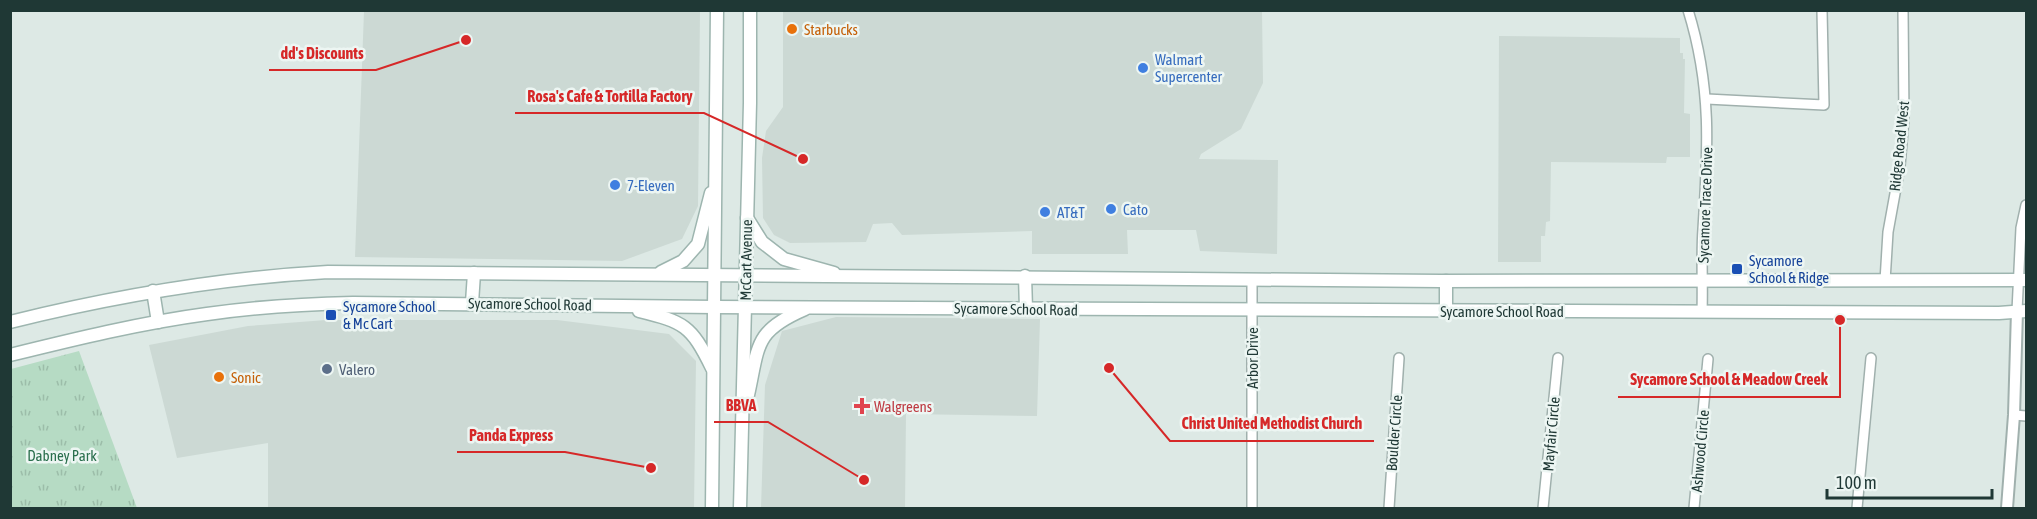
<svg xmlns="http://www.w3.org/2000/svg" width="2037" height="519" font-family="'Asap Condensed',sans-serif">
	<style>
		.built { fill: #ccd9d4 }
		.park { fill: url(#park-tufts) }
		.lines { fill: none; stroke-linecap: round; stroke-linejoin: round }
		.minor-casing { stroke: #a0b0ad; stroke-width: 12 }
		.tertiary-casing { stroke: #a0b0ad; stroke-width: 14 }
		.secondary-casing { stroke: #9db5af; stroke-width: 15 }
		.minor { stroke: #fff; stroke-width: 9 }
		.tertiary { stroke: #fff; stroke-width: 10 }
		.secondary { stroke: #fff; stroke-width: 12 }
		.food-dot { fill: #e8710a; stroke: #edf6f3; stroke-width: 2 }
		.shop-dot { fill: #3f7fe0; stroke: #edf6f3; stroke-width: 2 }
		.transit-dot { fill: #1a4fb4; stroke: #edf6f3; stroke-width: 2 }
		.service-dot { fill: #5c6f8a; stroke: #edf6f3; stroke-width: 2 }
		.health-dot { fill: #e0444e; stroke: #edf6f3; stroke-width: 2 }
		.labels { text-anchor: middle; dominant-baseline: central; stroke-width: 5; stroke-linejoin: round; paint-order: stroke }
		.food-label { font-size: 15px; fill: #c56008; stroke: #edf6f3; text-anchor: start }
		.shop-label { font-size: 15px; fill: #366cbe; stroke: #edf6f3; text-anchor: start }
		.street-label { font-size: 15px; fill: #1f3835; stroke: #edf6f3 }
		.transit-label { font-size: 15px; fill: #164399; stroke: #edf6f3; text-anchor: start }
		.service-label { font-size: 15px; fill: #4e5e75; stroke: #edf6f3; text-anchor: start }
		.health-label { font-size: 15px; fill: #be3a42; stroke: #edf6f3; text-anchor: start }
		.park-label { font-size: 15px; fill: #2a6f4d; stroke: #edf6f3 }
		.leader { fill: none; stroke: #d62828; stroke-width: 2 }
		.callout-dot { fill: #d62828; stroke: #edf6f3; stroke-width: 2 }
		.callout-label { font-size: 16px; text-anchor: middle; font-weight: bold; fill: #d62828; stroke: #edf6f3; stroke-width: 5; stroke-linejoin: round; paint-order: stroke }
	</style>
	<defs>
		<pattern id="park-tufts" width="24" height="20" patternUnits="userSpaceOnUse" patternTransform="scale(1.5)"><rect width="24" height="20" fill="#b6dbc4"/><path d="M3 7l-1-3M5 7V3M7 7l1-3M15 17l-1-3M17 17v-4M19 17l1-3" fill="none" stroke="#9cbda9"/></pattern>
	</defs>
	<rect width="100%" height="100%" fill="#dde9e5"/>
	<g class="built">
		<path d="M364 11H700L698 206 682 239 622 261 355 257Z"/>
		<path d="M783 11H1262L1263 83 1241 129 1201 154 1199 159 1278 160 1277 254 1200 251 1196 230H1127L1128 254H1032V231L902 235 892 223 873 224 866 242 790 243 774 235 763 218 762 158 766 131 783 107Z"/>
		<path d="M1499 36 1680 38V53H1683V59H1685L1684 113 1690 114V157H1667L1666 163 1551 162 1550 221 1546 222 1545 236H1541V262H1498Z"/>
		<path d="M836 317 1040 319 1037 416 906 414 905 508H761L765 385 782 331Z"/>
		<path d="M326 320H557L669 334 696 361 694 508H268V443L177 458 149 345 248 326Z"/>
	</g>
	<path class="park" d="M79 351 137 508H11V369Z"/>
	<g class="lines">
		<g class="minor-casing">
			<g id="minor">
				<path d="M1688 10C1712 87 1708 150 1703 229 1701 256 1703 284 1702 312"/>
				<path d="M1707 99 1824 105 1822 10"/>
				<path d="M1885 281 1888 232 1900 166 1904 119 1903 10"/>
				<path d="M2017 311 2021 228 2026 205"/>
				<path d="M2014 415 2026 416"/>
				<path d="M1252 508V279"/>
				<path d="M1389 508 1399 358"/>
				<path d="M1543 508 1558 358"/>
				<path d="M1694 508 1708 359"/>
				<path d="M1857 508 1871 358"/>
			</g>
		</g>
		<g class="tertiary-casing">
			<path id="tertiary" d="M2007 508 2014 415 2017 311"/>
		</g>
		<g class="secondary-casing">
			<g id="secondary">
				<path d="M747 218 762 242 784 259 834 273"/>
				<path d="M661 272 683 261 698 244 711 193"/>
				<path d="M1025 276 1026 309"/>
				<path d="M153 291 158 322"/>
				<path d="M472 303 474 273"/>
				<path d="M1446 310V281"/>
				<path d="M639 311C684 322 691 325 712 368"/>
				<path d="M10 322C115 296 220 278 328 272L1441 281 2026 280"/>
				<path d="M10 355C75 339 140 323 207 314 255 307 304 304 353 303L715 307 1999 313 2026 311"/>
				<path d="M748 395C759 345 754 331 805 309"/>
				<path d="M712 508 717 10"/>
				<path d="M740 508 750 103V10"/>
			</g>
		</g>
		<use href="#minor" class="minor"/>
		<use href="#tertiary" class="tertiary"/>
		<use href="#secondary" class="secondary"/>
	</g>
	<g class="food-dot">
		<circle cx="792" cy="29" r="6"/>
		<circle cx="219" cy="377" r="6"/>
	</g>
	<g class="shop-dot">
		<circle cx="1143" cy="68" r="6"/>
		<circle cx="615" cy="185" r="6"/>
		<circle cx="1111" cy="209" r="6"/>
		<circle cx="1045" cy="212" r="6"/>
	</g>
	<g class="transit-dot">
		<rect x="1731" y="263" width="12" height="12" rx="3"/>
		<rect x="325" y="309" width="12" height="12" rx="3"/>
	</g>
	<circle class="service-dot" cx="327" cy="369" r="6"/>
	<path class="health-dot" d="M859 397h6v6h6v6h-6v6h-6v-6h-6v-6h6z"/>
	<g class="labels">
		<g class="food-label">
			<text x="804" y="29">Starbucks</text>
			<text x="231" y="377">Sonic</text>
		</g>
		<g class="shop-label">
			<text x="1155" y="59">Walmart<tspan x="1155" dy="17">Supercenter</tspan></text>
			<text x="627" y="185">7-Eleven</text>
			<text x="1123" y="209">Cato</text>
			<text x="1057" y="212">AT&amp;T</text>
		</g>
		<g class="street-label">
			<text transform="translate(1899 146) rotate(-84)">Ridge Road West</text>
			<text transform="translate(1705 205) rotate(-88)">Sycamore Trace Drive</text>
			<text transform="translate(746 260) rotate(-89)">McCart Avenue</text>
			<text transform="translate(530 304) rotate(1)">Sycamore School Road</text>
			<text transform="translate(1016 309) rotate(1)">Sycamore School Road</text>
			<text x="1502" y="311">Sycamore School Road</text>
			<text transform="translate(1252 358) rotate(-90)">Arbor Drive</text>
			<text transform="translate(1394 433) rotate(-86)">Boulder Circle</text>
			<text transform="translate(1551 434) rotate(-85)">Mayfair Circle</text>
			<text transform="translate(1700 451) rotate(-85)">Ashwood Circle</text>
		</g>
		<g class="transit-label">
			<text x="1749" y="260">Sycamore<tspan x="1749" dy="17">School &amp; Ridge</tspan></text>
			<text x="343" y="306">Sycamore School<tspan x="343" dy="17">&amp; Mc Cart</tspan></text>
		</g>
		<g class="service-label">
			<text x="339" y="369">Valero</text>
		</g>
		<g class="health-label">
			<text x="874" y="406">Walgreens</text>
		</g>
		<g class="park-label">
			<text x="62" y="455">Dabney Park</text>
		</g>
	</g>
	<path class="leader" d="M466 40L376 70H269M803 159L704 113H515M1840 320L1840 397H1618M864 480L768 422H714M1109 368L1170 441H1374M651 468L565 452H457"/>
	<g class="callout-dot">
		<circle cx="466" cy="40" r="6"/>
		<circle cx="803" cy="159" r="6"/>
		<circle cx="1840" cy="320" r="6"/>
		<circle cx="864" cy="480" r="6"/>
		<circle cx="1109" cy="368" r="6"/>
		<circle cx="651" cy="468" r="6"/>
	</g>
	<g class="callout-label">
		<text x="322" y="59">dd's Discounts</text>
		<text x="610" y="102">Rosa's Cafe &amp; Tortilla Factory</text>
		<text x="1729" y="385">Sycamore School &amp; Meadow Creek</text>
		<text x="741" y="411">BBVA</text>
		<text x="1272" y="429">Christ United Methodist Church</text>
		<text x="511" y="441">Panda Express</text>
	</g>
	<rect width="2037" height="519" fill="none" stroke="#1f3835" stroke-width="24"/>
	<path d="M1827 489v9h165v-9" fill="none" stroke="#1f3835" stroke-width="3"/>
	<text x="1836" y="489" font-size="18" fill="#1f3835" stroke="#edf6f3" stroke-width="4.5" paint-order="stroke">100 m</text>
</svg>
